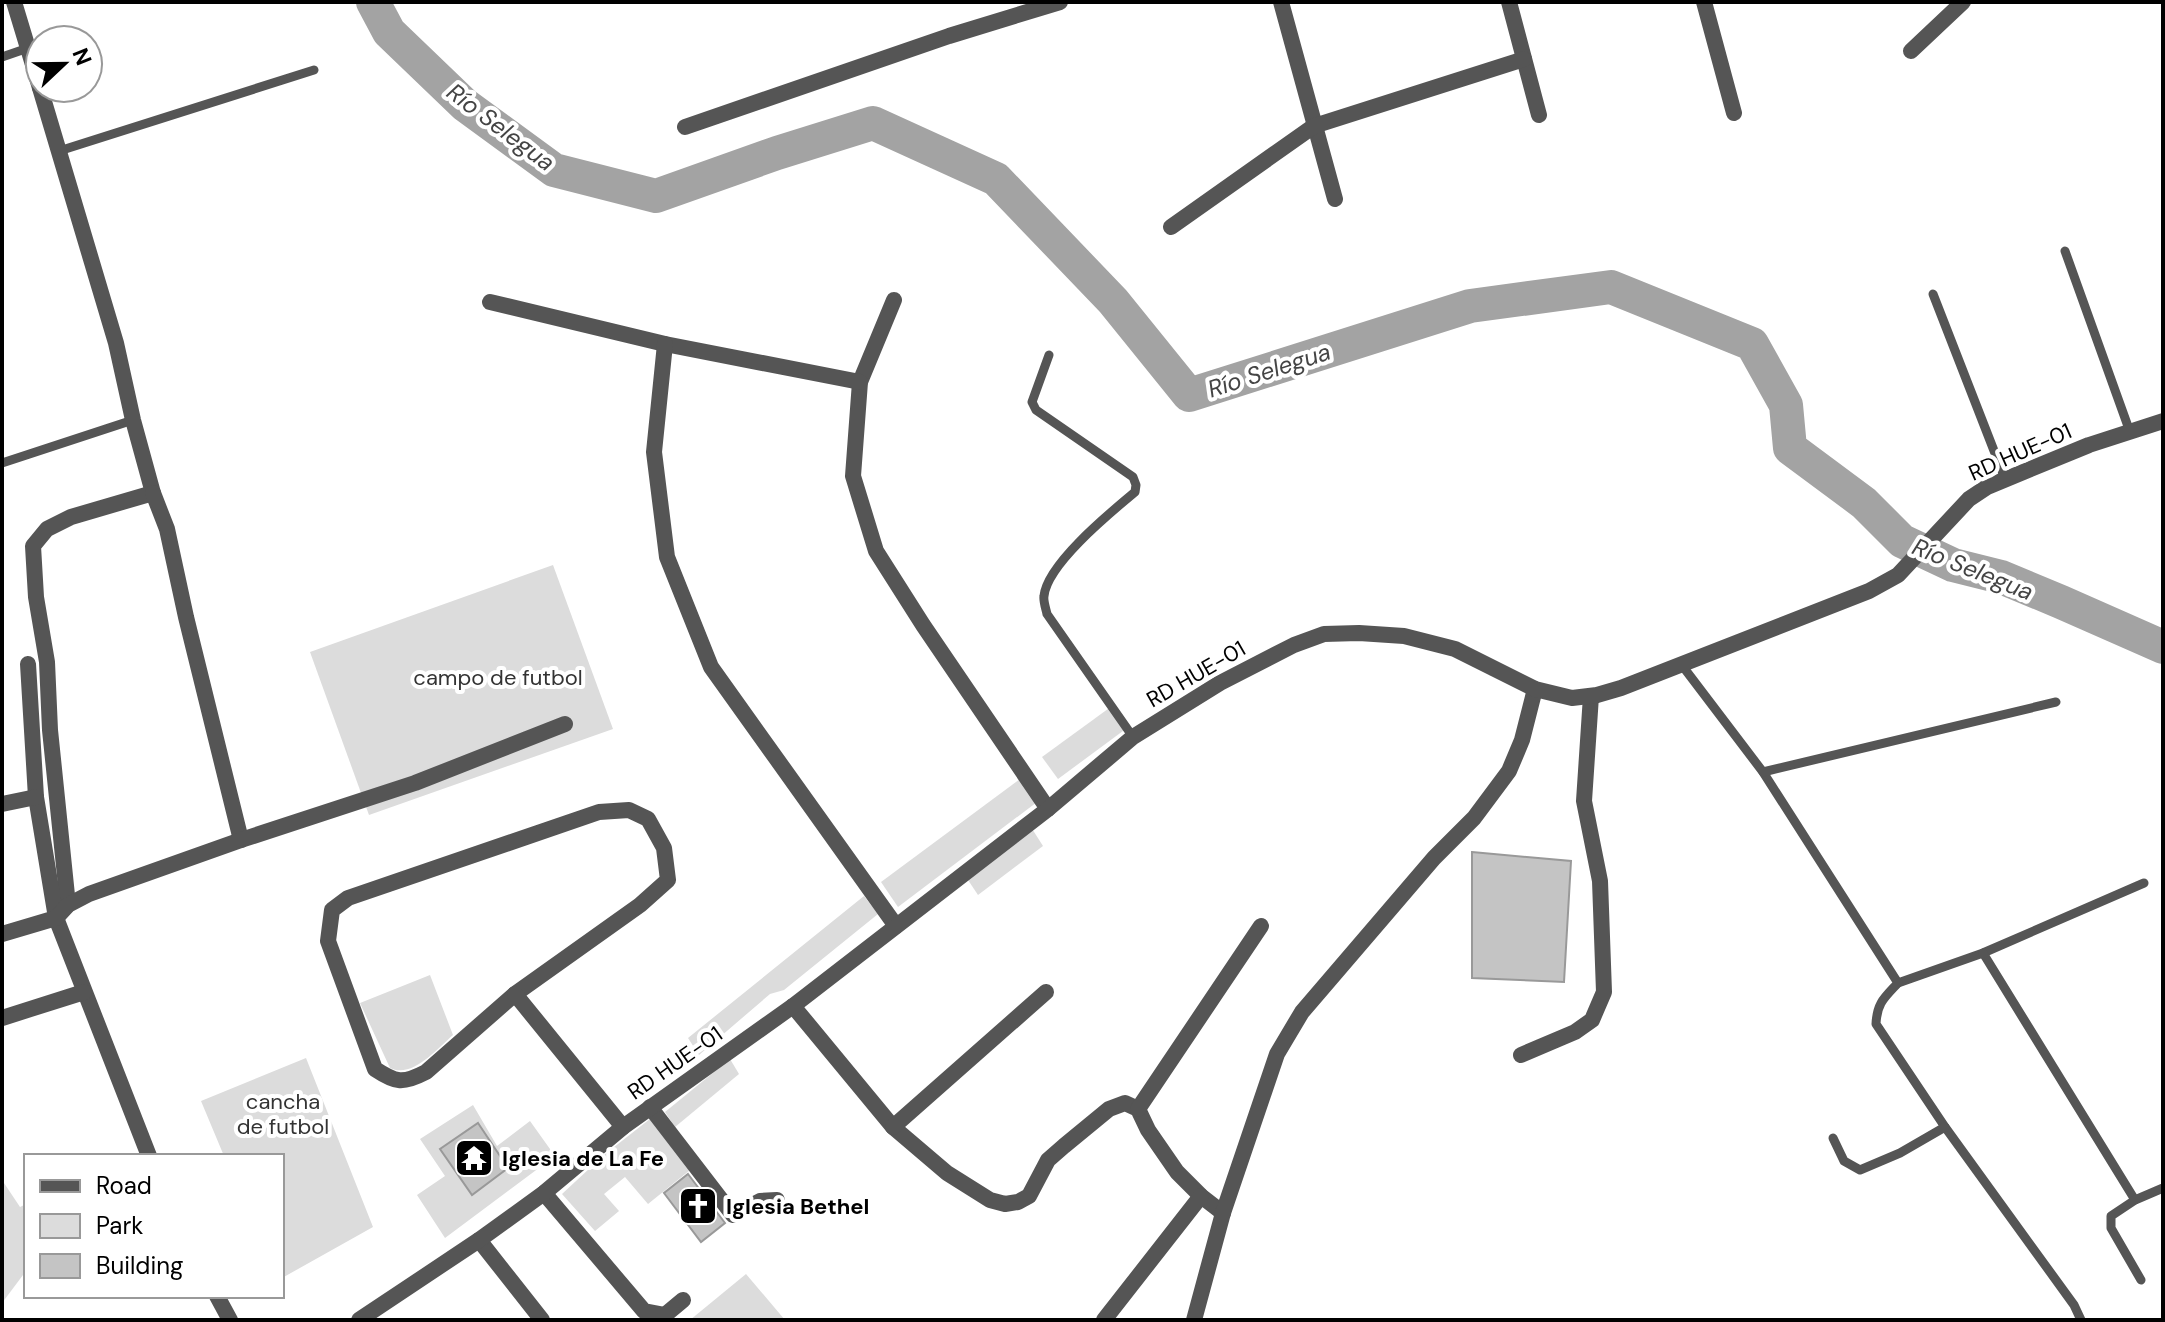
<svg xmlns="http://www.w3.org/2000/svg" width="2165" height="1322" font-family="'DM Sans',sans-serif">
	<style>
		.green { fill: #dcdcdc }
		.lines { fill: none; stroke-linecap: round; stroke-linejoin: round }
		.river { stroke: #a3a3a3; stroke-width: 34 }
		.building { fill: #c4c4c4; stroke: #999; stroke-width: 2 }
		.service { stroke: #555; stroke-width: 9 }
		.minor { stroke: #555; stroke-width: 16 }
		.tertiary { stroke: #555; stroke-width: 16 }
		.labels { text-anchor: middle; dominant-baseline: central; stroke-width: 8; stroke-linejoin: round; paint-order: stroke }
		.street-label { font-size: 22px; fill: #000; stroke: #fff }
		.park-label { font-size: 22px; fill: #333; stroke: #fff }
		.poi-label { font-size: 22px; font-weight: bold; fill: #000; stroke: #fff; text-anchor: start }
		.water-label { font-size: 24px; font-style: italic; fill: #444; stroke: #fff }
	</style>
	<rect width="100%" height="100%" fill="#fff"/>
	<g class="green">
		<path d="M553 565 613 729 369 815 310 652Z"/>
		<path d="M1112 706 1127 728 1058 779 1042 757Z"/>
		<path d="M1024 776 1041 799 898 907 881 882Z"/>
		<path d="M1029 824 1043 846 978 895 964 874Z"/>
		<path d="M864 896 878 914 784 990 770 994 699 1055 688 1038Z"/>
		<path d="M430 975 453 1035C437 1049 412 1079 390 1068L360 1003Z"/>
		<path d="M306 1058 373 1227 282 1278V1156H224L201 1101Z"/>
		<path d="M730 1059 739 1074 675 1127 665 1112Z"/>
		<path d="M473 1105 497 1146 530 1121 555 1156 445 1238 417 1195 445 1176 420 1139Z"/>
		<path d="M655 1115 695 1166 648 1204 625 1177 604 1194 619 1211 595 1231 562 1194 604 1155Z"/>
		<path d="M2 1180 20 1207 26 1204V1271L2 1303Z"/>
		<path d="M746 1274 785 1320H690Z"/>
	</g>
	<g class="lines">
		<path class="river" d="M373 2 389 32 465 105 554 170 656 196 777 153 873 123 996 179 1113 301 1189 395 1470 306 1611 287 1752 344 1786 405 1790 448 1864 503 1902 541 1953 565 2001 577 2061 602 2163 647"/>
	</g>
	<g class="building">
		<path d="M1472 852 1571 861 1564 982 1472 978Z"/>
		<path d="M478 1123 508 1168 472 1195 440 1149Z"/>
		<path d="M688 1174 725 1223 701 1242 664 1193Z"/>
	</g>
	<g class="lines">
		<g class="service">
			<path d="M2 57 28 48"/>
			<path d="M59 151 314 70"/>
			<path d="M2065 251 2130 432"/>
			<path d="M1933 294 2005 479"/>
			<path d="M1049 355 1032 402 1036 410 1133 477 1136 485 1135 492C1111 512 1047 564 1044 596 1043 601 1046 609 1047 614L1133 737"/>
			<path d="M2 463 133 420"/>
			<path d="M1681 664 1763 772 1898 983 1983 953 2144 883"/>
			<path d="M1763 772 2056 702"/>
			<path d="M1983 953 2135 1200"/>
			<path d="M1898 983C1884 998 1877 1003 1876 1024L1945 1127 2074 1305 2081 1320"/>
			<path d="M1833 1138 1844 1161 1860 1170 1900 1153 1945 1127"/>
			<path d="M2141 1280 2111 1228V1216L2135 1200 2163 1188"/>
		</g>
		<g class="minor">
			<path d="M14 2 40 88"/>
			<path d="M1281 2 1335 199"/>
			<path d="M1509 2 1539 115"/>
			<path d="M1704 2 1734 113"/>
			<path d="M1911 51 1963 2"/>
			<path d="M40 88 116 343 133 420 153 493 71 517 47 529 33 546 36 597 47 662 50 730 68 905"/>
			<path d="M685 127 949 36 1060 2"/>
			<path d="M1171 227 1314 126 1524 59"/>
			<path d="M894 300 860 382 853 476 876 551 923 625 1048 809"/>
			<path d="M490 302 665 344 860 382"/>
			<path d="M665 344 654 452 667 557 711 667 896 926"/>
			<path d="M153 493 167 529 186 617 241 840"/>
			<path d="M28 664 36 797 56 918 149 1156"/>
			<path d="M2 804 36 797"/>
			<path d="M629 810 648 819 664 848 668 880 640 905 515 994 426 1072C403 1084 396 1083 375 1069L328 941 332 910 348 898 599 812Z"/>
			<path d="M2 934 56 918 68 905 89 894 241 840 415 783 565 724"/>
			<path d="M515 994 623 1127"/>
			<path d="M793 1006 893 1127 947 1173 990 1200 1005 1204 1018 1202 1029 1196 1048 1160 1064 1146 1109 1109 1125 1103 1138 1109 1148 1130 1177 1172 1201 1196 1223 1213"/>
			<path d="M2 1018 84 992"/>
			<path d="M1521 1055 1575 1032 1592 1020 1604 992 1600 881 1584 801 1591 696"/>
			<path d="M650 1107 733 1215 760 1201 777 1200"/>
			<path d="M1138 1109 1261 926"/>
			<path d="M893 1127 1046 992"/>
			<path d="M544 1193 644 1311 665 1315 683 1300"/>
			<path d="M479 1240 542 1320"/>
			<path d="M217 1296 230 1320"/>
			<path d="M1104 1320 1201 1196"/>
			<path d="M1194 1320 1223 1213 1277 1054 1302 1012 1434 858 1474 818 1509 771 1522 740 1535 689"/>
		</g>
		<path class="tertiary" d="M359 1320 479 1240 544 1193 623 1127 793 1006 1048 809 1133 737 1220 683 1294 645 1324 634 1359 633 1404 636 1455 649 1535 689 1572 698 1597 695 1621 688 1869 591 1898 575 1969 499 1987 487 2089 445 2163 421"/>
	</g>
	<defs>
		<g id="temple-square" transform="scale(2)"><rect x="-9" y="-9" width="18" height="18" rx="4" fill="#000" stroke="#fff"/><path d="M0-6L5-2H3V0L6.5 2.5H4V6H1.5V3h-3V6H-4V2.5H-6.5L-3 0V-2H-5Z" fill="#fff"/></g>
		<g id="church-square" transform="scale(2)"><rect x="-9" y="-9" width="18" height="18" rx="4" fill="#000" stroke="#fff"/><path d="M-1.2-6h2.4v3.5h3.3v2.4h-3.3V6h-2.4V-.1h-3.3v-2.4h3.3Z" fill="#fff"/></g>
	</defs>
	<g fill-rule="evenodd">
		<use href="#temple-square" x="474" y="1158"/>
		<use href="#church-square" x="698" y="1206"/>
	</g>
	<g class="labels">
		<g class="street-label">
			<text transform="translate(2020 452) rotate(-24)">RD HUE-01</text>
			<text transform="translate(1196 674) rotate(-30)">RD HUE-01</text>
			<text transform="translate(675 1063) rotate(-35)">RD HUE-01</text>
		</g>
		<g class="park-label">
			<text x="498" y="677">campo de futbol</text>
			<text x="283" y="1101">cancha<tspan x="283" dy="25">de futbol</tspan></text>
		</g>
		<g class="poi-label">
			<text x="502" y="1158">Iglesia de La Fe</text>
			<text x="726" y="1206">Iglesia Bethel</text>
		</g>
		<g class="water-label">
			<text transform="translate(501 127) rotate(37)">Río Selegua</text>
			<text transform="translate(1269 370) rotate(-18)">Río Selegua</text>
			<text transform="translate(1973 569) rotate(22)">Río Selegua</text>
		</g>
	</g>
	<rect width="2165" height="1322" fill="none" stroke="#000000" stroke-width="8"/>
	<rect x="24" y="1154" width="260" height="144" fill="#ffffff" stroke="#999999" stroke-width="2"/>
	<rect x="40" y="1180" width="40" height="12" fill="#555555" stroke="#999999" stroke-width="2"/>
	<text x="96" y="1194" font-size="24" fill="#000000">Road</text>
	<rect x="40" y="1214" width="40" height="24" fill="#dcdcdc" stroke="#999999" stroke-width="2"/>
	<text x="96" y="1234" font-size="24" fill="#000000">Park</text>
	<rect x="40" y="1254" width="40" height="24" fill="#c4c4c4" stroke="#999999" stroke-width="2"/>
	<text x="96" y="1274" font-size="24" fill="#000000">Building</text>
	<g transform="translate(64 64) rotate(68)"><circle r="38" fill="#ffffff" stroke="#999999" stroke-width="2"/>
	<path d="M0-6L14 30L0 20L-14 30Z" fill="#000000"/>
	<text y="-12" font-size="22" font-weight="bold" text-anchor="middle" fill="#000000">N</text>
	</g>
</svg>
